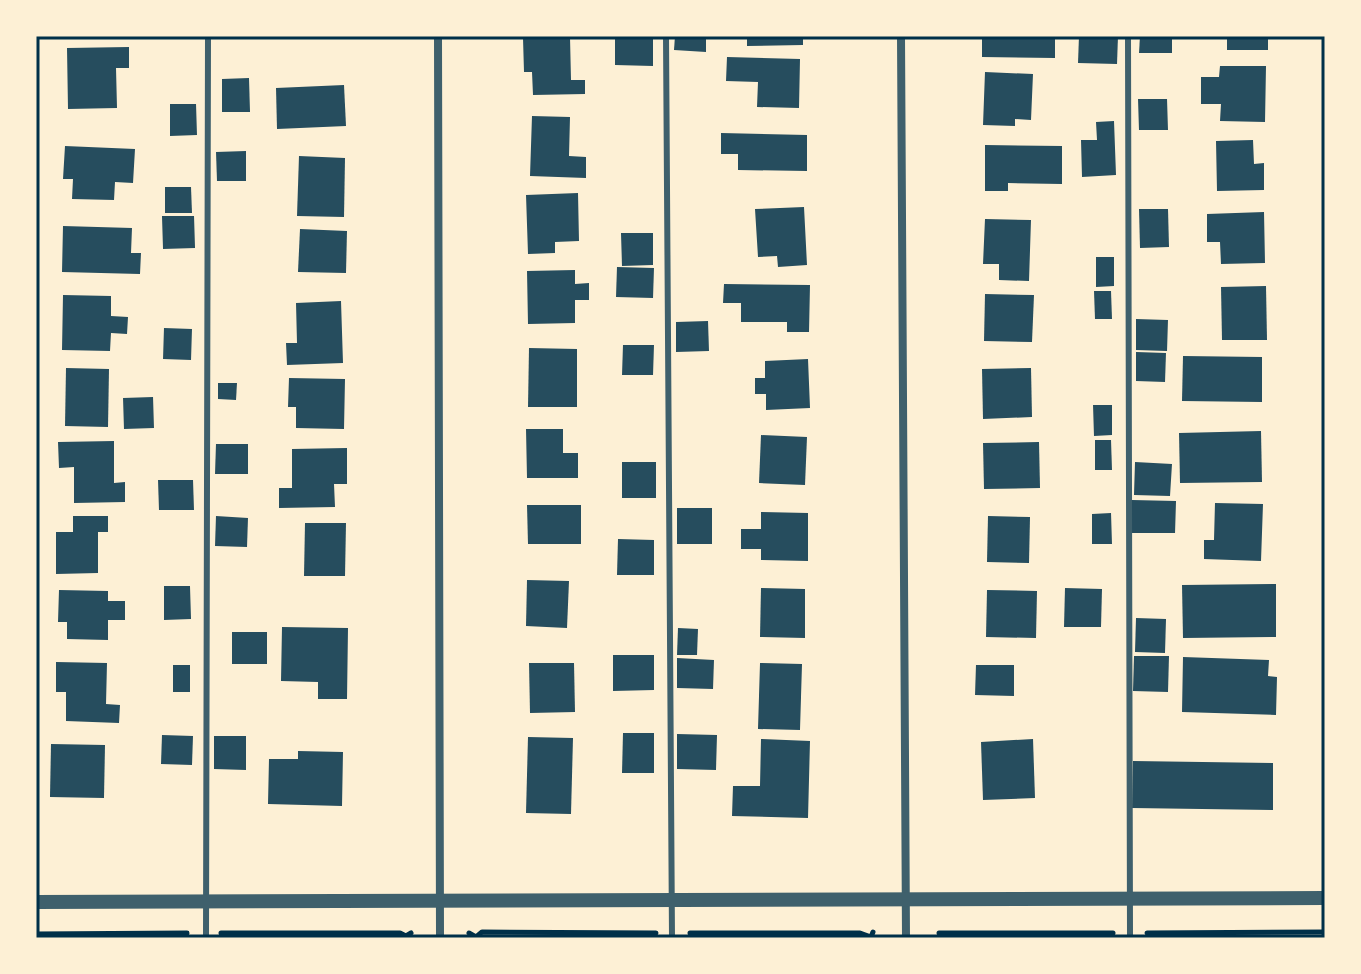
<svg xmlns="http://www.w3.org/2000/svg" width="1361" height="974" font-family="'DM Sans',sans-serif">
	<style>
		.building { fill: #264d5e }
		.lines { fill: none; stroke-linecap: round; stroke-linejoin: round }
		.path { stroke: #003049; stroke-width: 5 }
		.service { stroke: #3f606c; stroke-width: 6 }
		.minor { stroke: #3f606c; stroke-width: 8 }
		.tertiary { stroke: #3f606c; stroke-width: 14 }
		.neatline { fill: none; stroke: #003049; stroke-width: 3 }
	</style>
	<rect width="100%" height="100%" fill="#fdf0d5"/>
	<g class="building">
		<path d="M615 36H653V66L615 65Z"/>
		<path d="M675 36H706V52L674 50Z"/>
		<path d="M747 36H803V45L747 46Z"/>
		<path d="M982 36H1055V58L982 57Z"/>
		<path d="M1079 36H1118L1117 64 1078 63Z"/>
		<path d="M1140 36H1172V53H1139Z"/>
		<rect x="1227" y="36" width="41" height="14"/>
		<path d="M570 37 571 80H585V94L533 95 532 72H524L523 38Z"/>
		<path d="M129 47V68H116L117 108 68 109 67 48Z"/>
		<path d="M727 57 800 59 799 108 757 107 758 82 726 81Z"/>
		<path d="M1220 66H1266L1265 122 1220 121 1221 104H1201V77H1219Z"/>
		<path d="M985 72 1033 74 1031 120 1015 119V126L983 125Z"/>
		<path d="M249 78 250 112H222V79Z"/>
		<path d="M344 85 346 126 277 129 276 88Z"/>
		<path d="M1138 99H1167L1168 130H1139Z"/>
		<path d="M170 104H196L197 135 170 136Z"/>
		<path d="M532 116 570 117 569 156 586 157V178L530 176Z"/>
		<path d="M1114 121 1116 175 1082 177 1081 140H1097L1096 122Z"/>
		<path d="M721 133 807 135V171L738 170V154H721Z"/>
		<path d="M1253 140 1254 164 1264 163V190L1217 191 1216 141Z"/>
		<path d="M985 145 1062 146V184L1008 183V191H985Z"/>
		<path d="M65 146 135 149 133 183 115 182 114 200 72 199 73 179H63Z"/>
		<path d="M246 151V181H217L216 152Z"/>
		<path d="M299 156 345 158 344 217 297 216Z"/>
		<path d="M165 187H191L192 213H165Z"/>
		<path d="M578 193 579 241 555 242V253L528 254 526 195Z"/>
		<path d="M804 207 807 265 778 267 777 256 758 257 755 209Z"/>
		<path d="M1139 209H1168L1169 247 1140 248Z"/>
		<path d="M1264 212 1265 263 1221 264 1220 242H1207V214Z"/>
		<path d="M162 216H194L195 248 163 249Z"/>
		<path d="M985 219 1031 220 1029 281 999 280V264H983Z"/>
		<path d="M63 226 132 228 131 253H141L140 274 62 272Z"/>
		<path d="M300 229 347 231 346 273 298 272Z"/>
		<path d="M621 233H653V265L622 266Z"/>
		<path d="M1096 257H1114V286L1096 287Z"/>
		<path d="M617 267 654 268 653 298 616 297Z"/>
		<path d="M575 270V284L589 283V300H575V323L528 324 527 271Z"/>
		<path d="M724 284 810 285 809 332H787V322H741V303H723Z"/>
		<path d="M1266 286 1267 340H1222L1221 287Z"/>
		<path d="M1094 291H1111L1112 319H1095Z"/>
		<path d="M985 294 1034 295 1032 342 984 341Z"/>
		<path d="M63 295 111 296V316L128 317 127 334 111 333 110 351 62 350Z"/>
		<path d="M341 301 343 363 287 365 286 343H297L296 303Z"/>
		<path d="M1136 319 1168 320 1167 351 1136 350Z"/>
		<path d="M708 321 709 351 676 352V322Z"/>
		<path d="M164 328 192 329 191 360 163 359Z"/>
		<path d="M623 345H654L653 375H622Z"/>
		<path d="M529 348 577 349V407H528Z"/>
		<path d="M1136 352 1166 353 1165 382 1136 381Z"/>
		<path d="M1183 356 1262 357V402L1182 401Z"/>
		<path d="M808 359 810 408 766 410V394H755V378H765V361Z"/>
		<path d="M66 368 109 369 108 427 65 426Z"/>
		<path d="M1031 368 1032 417 983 419 982 369Z"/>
		<path d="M289 378 345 379 344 429 296 428V407H288Z"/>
		<path d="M218 383H237L236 400 218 399Z"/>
		<path d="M153 397 154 428 124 429 123 398Z"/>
		<path d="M1093 405H1112V435L1094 436Z"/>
		<path d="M526 429H563V453H578V478H527Z"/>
		<path d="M1261 431 1262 482 1180 483 1179 433Z"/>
		<path d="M761 435 807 437 805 485 759 483Z"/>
		<path d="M1095 440H1111L1112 470H1095Z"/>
		<path d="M114 441V483L125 482V502L74 503V467L59 468 58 442Z"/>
		<path d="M1039 442 1040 488 984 489 983 443Z"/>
		<path d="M216 444H248V474H215Z"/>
		<path d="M347 448V484H334L335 507 279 508V488H292V449Z"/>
		<rect x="622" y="462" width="34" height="36"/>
		<path d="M1135 462 1172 464 1170 496 1134 495Z"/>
		<path d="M158 480H193L194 510H159Z"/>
		<path d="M1132 500 1176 501 1175 533H1132Z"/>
		<path d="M1215 503 1263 504 1261 561 1204 559V540H1214Z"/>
		<path d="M527 505H581V544H528Z"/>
		<rect x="677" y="508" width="35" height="36"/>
		<path d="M761 512 808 513V561L761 560V549H741V529H761Z"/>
		<path d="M1111 513 1112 544H1092V514Z"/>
		<path d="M73 516H108V532H98V573L56 574V532H73Z"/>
		<path d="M216 516 248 518 247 547 215 546Z"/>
		<path d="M988 516 1030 517 1029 563 987 562Z"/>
		<path d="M305 523H346L345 576H304Z"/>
		<path d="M618 539 654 540V575H617Z"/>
		<path d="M527 580 569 581 567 628 526 626Z"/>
		<path d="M1276 584V637L1183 638 1182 585Z"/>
		<path d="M164 586H190L191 619 164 620Z"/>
		<path d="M761 588 805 589V638L760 637Z"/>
		<path d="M1065 588 1102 589 1101 627H1064Z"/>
		<path d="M59 590 108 591V601H125V620H108V640L67 639V622H58Z"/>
		<path d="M987 590 1037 591 1036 638 986 637Z"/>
		<path d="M1136 618 1166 619 1165 653 1135 652Z"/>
		<path d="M282 627 348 628 347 699H318V682L281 681Z"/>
		<path d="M678 628 698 629 697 655H677Z"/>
		<rect x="232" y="632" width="35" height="32"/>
		<path d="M613 655H654V690L613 691Z"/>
		<path d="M1134 656H1169L1168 692 1133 691Z"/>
		<path d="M1183 657 1269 660 1268 676 1277 677 1276 715 1182 712Z"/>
		<path d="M677 658 714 660 713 689 677 688Z"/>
		<path d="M56 662 107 663 106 704 120 705 119 723 66 721V692H56Z"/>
		<path d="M529 663H574L575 712 530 713Z"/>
		<path d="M760 663 802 664 800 730 758 729Z"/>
		<rect x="173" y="665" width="17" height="27"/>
		<path d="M976 665H1014V696L975 695Z"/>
		<path d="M623 733H654V773H622Z"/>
		<path d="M677 734 717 735 716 770 677 769Z"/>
		<path d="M162 735 193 736 192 765 161 764Z"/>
		<path d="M214 736H246V770L214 769Z"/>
		<path d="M528 737 573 738 571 814 526 813Z"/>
		<path d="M761 739 810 741 808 818 732 816 733 786H760Z"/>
		<path d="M1033 739 1035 798 983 800 981 742Z"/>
		<path d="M51 744 105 745 104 798 50 797Z"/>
		<path d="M298 751 343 752 342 806 268 804 269 759H298Z"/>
		<path d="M1133 761 1273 763V810L1132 808Z"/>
	</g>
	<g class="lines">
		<g class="path">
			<path d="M221 933H400L406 936 411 933"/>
			<path d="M469 933 476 937 482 932 656 933"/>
			<path d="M690 933H860L871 937 873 932"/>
			<path d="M939 933H1113"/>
			<path d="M1147 933 1325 932"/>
			<path d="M36 934 187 933"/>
		</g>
		<g class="service">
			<path d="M666 36 672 938"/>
			<path d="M1128 36 1130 938"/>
			<path d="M206 938 208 36"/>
		</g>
		<g class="minor">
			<path d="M438 36 440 938"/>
			<path d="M901 36 906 938"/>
		</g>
		<path class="tertiary" d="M36 902 1325 898"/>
	</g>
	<rect width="1361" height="974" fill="none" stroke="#fdf0d5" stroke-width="76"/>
	<rect x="38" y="38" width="1285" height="898" class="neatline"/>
</svg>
